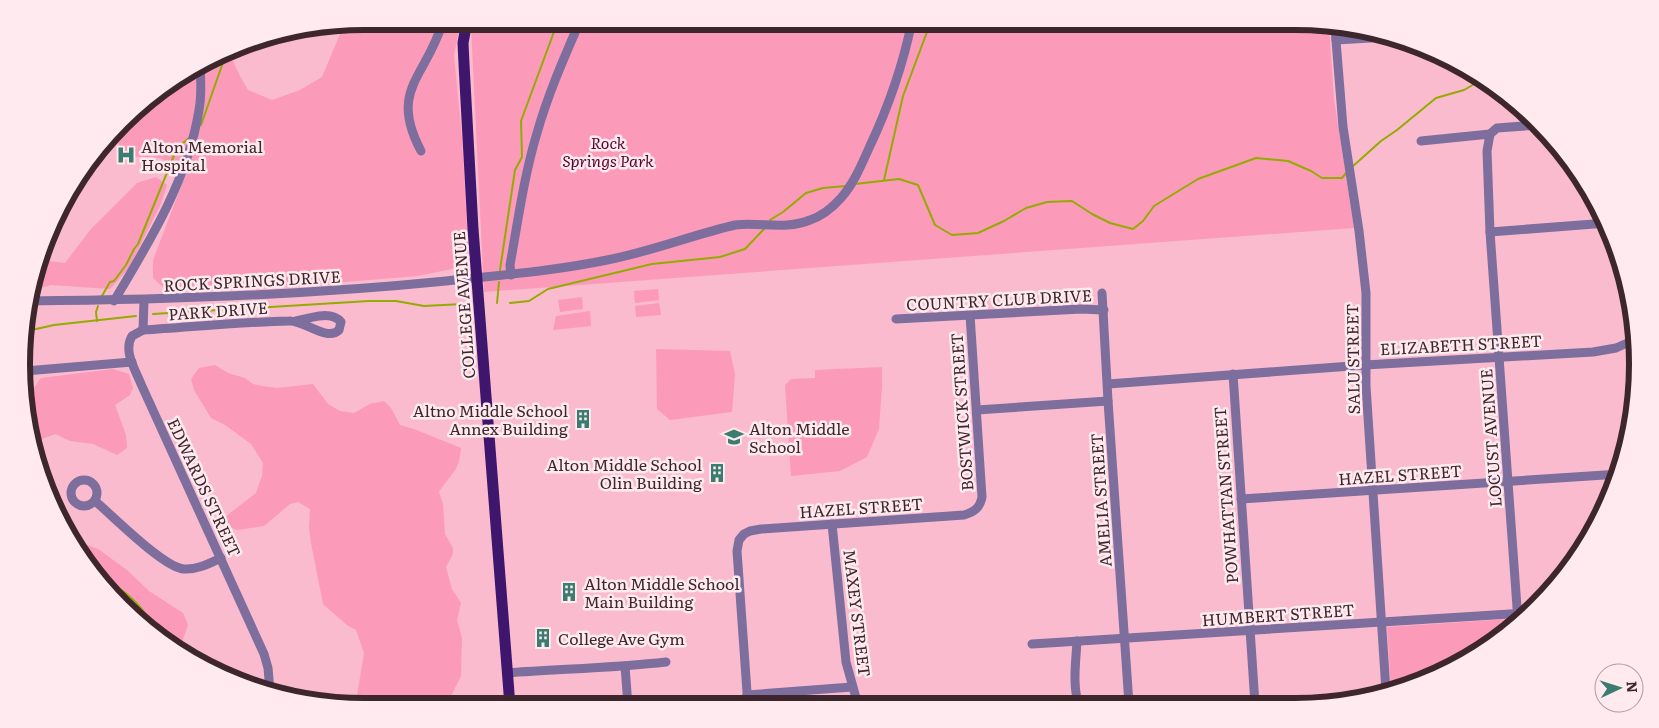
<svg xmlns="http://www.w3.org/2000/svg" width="1659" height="728" font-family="Literata,serif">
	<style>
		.green { fill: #fc9aba }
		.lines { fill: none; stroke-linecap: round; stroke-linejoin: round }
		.stream { stroke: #94ab01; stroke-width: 2 }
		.minor { stroke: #7d6e9d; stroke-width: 9 }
		.major { stroke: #3e166d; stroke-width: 11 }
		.labels { text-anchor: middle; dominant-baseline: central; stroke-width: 5; stroke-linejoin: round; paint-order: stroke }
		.park-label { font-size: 16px; font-style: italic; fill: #56032b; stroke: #feeaef }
		.poi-label { font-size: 16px; fill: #3e262d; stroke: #feeaef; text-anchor: start }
		.street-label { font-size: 16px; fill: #3e262d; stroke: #feeaef }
		.rim { fill: none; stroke: #3e262d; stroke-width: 6 }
	</style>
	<rect width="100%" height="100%" fill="#fabbce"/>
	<g class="green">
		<path d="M364 21H461L454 55 462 138 468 243 466 258 452 269 418 276 309 285 168 292 153 278V260L187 171 160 158 128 156 116 141 121 127 149 104 153 95 192 67 228 51 240 76 248 90 272 100 300 90 322 77 340 34 355 23Z"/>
		<path d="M473 21H1295L1329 27 1334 99 1354 228 484 292 471 27Z"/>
		<path d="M156 177 167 185 160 206 129 268 110 289 51 285 30 291 42 258 48 261 65 263 91 229 137 183Z"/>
		<path d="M658 289 659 300 635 303 634 291Z"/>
		<path d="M582 297 583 309 560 312 558 300Z"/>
		<path d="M659 303 661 315 636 317 635 306Z"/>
		<path d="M590 311 591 326 553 330 556 316Z"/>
		<path d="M656 349 730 351 735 374 732 412 670 420 657 409Z"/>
		<path d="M215 365 228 373 245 378 253 384 262 386 277 388 313 384 328 404 340 411 354 413 370 404 384 401 391 408 400 425 414 429 461 448C459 473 451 473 439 492L443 504 445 534 453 548V554L446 567 452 589 461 603 457 620 462 638 461 676 452 694 454 706 365 707 357 695 364 653 356 630 347 625 323 604 311 543 309 528 310 509 298 502 290 504 264 526 237 530 227 526 225 517 256 493 262 476 263 463 251 444 225 425 211 418 194 390 191 379 199 368Z"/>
		<path d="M882 367V386L879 429 867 457 840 471 791 476 785 385 791 379 815 378V370Z"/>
		<path d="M113 369 129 374 133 388 130 395 115 405 126 435 127 448 117 455 93 444 70 441 55 434 42 439 36 460 24 409V402L41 378Z"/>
		<path d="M69 538 98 549 127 570 149 591 183 613 188 625 182 642 177 649 138 622Z"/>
		<path d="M1510 619 1513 620 1514 626 1504 636 1426 681 1391 690 1387 627Z"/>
	</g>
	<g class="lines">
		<g class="stream">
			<path d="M201 125 227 51"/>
			<path d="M1352 167 1381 141 1397 130 1436 98 1464 90 1483 79"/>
			<path d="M884 180 903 96 927 32 929 21"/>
			<path d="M855 184 899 179 918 185 935 225 952 235 978 233 1004 221 1026 208 1047 202 1072 201 1092 214 1110 223 1133 229 1143 221 1154 206 1198 179 1256 158 1288 161 1311 171 1322 178H1342L1347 172"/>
			<path d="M770 220 783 212 806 193 823 188 846 186"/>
			<path d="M500 270 515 170 522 157 521 121 558 21"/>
			<path d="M102 296 110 282 114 281 126 265 134 249 138 244 177 148 189 138"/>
			<path d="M497 303 499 282"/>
			<path d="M510 303 529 301 548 289 652 264 720 257 745 249 765 228"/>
			<path d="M153 314 369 301H396L424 306 463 304"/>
			<path d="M97 321 96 312 98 306"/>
			<path d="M27 331 54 325 136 316"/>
			<path d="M100 575C118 586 151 609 152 632"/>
		</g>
		<g class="minor">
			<path d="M1335 28 1343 127 1359 231 1366 293V386L1386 691"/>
			<path d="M1336 40 1388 37"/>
			<path d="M1490 134 1487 151 1490 232 1518 621"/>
			<path d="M1421 141 1490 134 1497 128 1538 125"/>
			<path d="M421 151C388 89 427 77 443 21"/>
			<path d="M1490 232 1607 223"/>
			<path d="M511 275 510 265C518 221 524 176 537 133 548 94 564 58 580 21"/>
			<path d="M1102 293 1108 401 1129 704"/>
			<path d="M28 301C168 300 306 295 446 281 500 275 554 271 607 260 650 252 692 235 735 225 760 222 786 230 810 220 822 216 833 207 841 198 854 183 861 166 869 148 888 108 903 65 912 21"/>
			<path d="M114 301C150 241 188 179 199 110 202 94 201 79 200 64"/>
			<path d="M1631 306 1636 366"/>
			<path d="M896 319 1081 309 1104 310"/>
			<path d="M143 330 144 300"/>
			<path d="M25 371 132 362"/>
			<path d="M1233 374 1255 704"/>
			<path d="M1108 384 1365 365 1593 352 1616 348 1634 340"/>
			<path d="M977 410 1108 401"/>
			<circle cx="84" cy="493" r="13"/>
			<path d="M1241 499 1620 474"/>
			<path d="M95 501C113 516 164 568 184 569 197 570 210 563 221 558"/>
			<path d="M832 524 846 662 858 705"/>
			<path d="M1077 641C1076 661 1072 686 1079 705"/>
			<path d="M1032 644 1526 613"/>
			<path d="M625 666 628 706"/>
			<path d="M507 673C560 669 614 668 666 662"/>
			<path d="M270 691 268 668 264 654 141 384C135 369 123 351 132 336L143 330C192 327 240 322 289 321 304 320 327 342 339 330L341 322C331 310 309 318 296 321"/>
			<path d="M747 695 852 687"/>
			<path d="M748 706 737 551 739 540 744 534 750 531 761 529 964 515C974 512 980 508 982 497L970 315"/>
		</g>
		<path class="major" d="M467 21 463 43 464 64 473 229 510 706"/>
	</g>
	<defs>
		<g id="hospital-bare" transform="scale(1.5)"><path d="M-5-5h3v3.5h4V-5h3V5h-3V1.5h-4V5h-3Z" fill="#3a7d70" stroke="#feeaef" stroke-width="2.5" paint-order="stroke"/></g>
		<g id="building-bare" transform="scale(1.5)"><path d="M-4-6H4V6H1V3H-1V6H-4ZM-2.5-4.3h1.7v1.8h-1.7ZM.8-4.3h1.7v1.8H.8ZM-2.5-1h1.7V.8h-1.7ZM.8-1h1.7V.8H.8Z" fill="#3a7d70" stroke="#feeaef" stroke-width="2.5" paint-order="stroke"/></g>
		<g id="school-bare" transform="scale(1.5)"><path d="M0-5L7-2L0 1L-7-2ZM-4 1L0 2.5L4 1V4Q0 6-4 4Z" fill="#3a7d70" stroke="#feeaef" stroke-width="2.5" paint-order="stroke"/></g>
	</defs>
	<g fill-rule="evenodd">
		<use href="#hospital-bare" x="126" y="155"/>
		<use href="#building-bare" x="583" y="419"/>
		<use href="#school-bare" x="734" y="437"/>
		<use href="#building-bare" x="717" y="473"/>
		<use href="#building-bare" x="569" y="592"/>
		<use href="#building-bare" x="543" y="638"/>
	</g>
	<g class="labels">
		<g class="park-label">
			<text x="608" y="142">Rock<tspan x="608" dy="18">Springs Park</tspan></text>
		</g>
		<g class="poi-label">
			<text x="141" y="146">Alton Memorial<tspan x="141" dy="18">Hospital</tspan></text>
			<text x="568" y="410" text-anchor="end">Altno Middle School<tspan x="568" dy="18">Annex Building</tspan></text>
			<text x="749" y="428">Alton Middle<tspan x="749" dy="18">School</tspan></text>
			<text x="702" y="464" text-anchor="end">Alton Middle School<tspan x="702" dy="18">Olin Building</tspan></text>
			<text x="584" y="583">Alton Middle School<tspan x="584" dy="18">Main Building</tspan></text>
			<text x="558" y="638">College Ave Gym</text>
		</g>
		<g class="street-label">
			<text transform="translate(252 280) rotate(-3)">ROCK SPRINGS DRIVE</text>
			<text transform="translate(999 299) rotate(-3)">COUNTRY CLUB DRIVE</text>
			<text transform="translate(463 305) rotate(-94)">COLLEGE AVENUE</text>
			<text transform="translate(218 310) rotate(-4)">PARK DRIVE</text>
			<text transform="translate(1461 344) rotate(-3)">ELIZABETH STREET</text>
			<text transform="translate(1352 359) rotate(-91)">SALU STREET</text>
			<text transform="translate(961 412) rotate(-94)">BOSTWICK STREET</text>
			<text transform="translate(1490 438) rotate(-94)">LOCUST AVENUE</text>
			<text transform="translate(1400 474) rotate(-4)">HAZEL STREET</text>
			<text transform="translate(205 487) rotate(65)">EDWARDS STREET</text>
			<text transform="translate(1225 495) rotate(-94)">POWHATTAN STREET</text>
			<text transform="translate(1100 500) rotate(-94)">AMELIA STREET</text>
			<text transform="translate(861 507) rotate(-4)">HAZEL STREET</text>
			<text transform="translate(858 613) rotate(83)">MAXEY STREET</text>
			<text transform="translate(1278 614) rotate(-4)">HUMBERT STREET</text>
		</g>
	</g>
	<path d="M0 0H1659V728H0ZM364 30H1295A334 334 0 0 1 1629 364V364A334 334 0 0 1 1295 698H364A334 334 0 0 1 30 364V364A334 334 0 0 1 364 30Z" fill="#feeaef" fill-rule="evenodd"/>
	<path class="rim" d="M364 30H1295A334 334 0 0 1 1629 364V364A334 334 0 0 1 1295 698H364A334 334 0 0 1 30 364V364A334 334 0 0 1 364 30Z"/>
	<g transform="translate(1619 688) rotate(86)"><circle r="24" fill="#feeaef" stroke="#b19ca1"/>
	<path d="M0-4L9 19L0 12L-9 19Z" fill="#3a7d70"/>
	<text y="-8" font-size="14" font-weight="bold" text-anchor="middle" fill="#3e262d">N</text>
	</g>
</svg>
